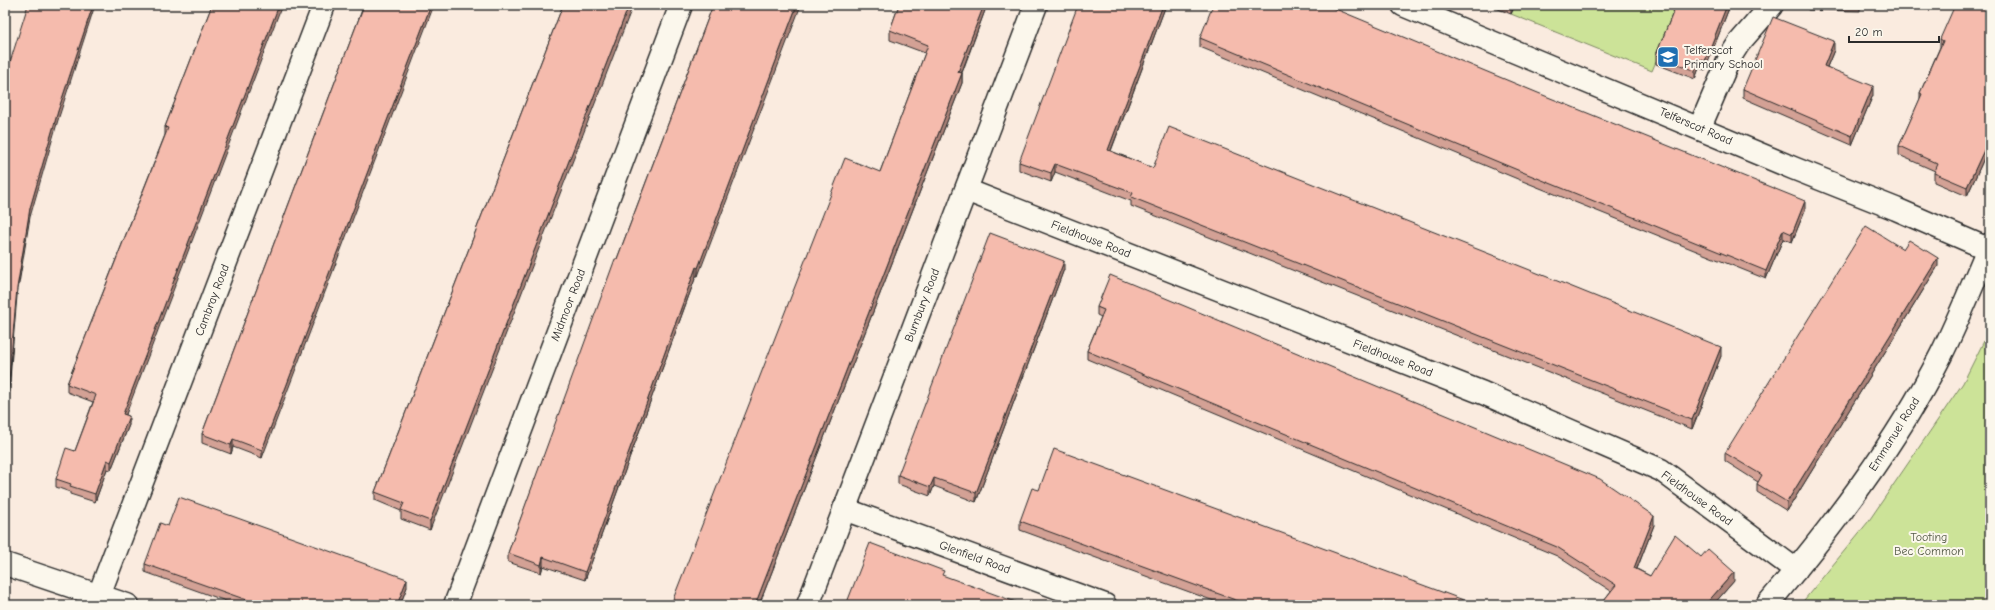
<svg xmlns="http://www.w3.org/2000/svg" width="1995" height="610" font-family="'Comic Neue',sans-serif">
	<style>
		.green { fill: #cce398; stroke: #7c8762 }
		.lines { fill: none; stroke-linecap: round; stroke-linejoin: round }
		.minor-casing { stroke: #2b2b2b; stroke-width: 25 }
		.minor { stroke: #fbf7ec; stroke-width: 22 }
		.wall { fill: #d3a195; stroke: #2b2b2b }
		.shaded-wall { fill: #ac8379; stroke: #2b2b2b }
		.building { fill: #f5bbad; stroke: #2b2b2b }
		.labels { text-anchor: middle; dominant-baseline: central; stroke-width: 4; stroke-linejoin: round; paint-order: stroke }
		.poi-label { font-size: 12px; fill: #2b2b2b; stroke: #fbf7ec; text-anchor: start }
		.street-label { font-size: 12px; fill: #2b2b2b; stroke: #fbf7ec }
		.park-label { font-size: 12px; fill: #535946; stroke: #fbf7ec }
	</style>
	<rect width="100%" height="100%" fill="#faebdf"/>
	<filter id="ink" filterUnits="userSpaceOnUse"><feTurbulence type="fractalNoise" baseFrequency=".025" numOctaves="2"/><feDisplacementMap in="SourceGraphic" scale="8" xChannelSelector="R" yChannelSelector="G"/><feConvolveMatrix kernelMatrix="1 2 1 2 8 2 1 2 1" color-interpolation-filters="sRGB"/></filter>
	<g filter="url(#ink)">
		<g class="green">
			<path d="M1515 5H1680L1652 71 1511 14Z"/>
			<path d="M1990 329V605H1800L1868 522 1963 383Z"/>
		</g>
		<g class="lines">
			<g class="minor-casing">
				<g id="minor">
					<path d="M1403 5 1793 168 1896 209 1988 249"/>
					<path d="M1700 127 1730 57 1739 43 1772 5"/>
					<path d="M966 190 1483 393 1661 470 1796 570"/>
					<path d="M844 509 1105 605"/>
					<path d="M5 564 127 605"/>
					<path d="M99 595 324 5"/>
					<path d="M455 605 681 5"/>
					<path d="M808 605 1036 5"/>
					<path d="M1767 605C1832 527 1895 446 1941 355 1959 319 1974 281 1990 244"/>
				</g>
			</g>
			<use href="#minor" class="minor"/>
		</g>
		<g class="wall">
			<path d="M212 5 126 415 129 425 111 470 107 469 95 502 70 494V492L56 487V479L75 451 93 402 67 392V384L165 135V127Z"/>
			<path d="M364 5 262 458 233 447 231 454 202 443V434Z"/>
			<path d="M563 5 430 530 401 519V511L375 500V492Z"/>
			<path d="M713 5 698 276H696L585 580 543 566 541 573 508 562V553L617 259Z"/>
			<path d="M899 5H987L962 73V83L759 605H672V602L880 172 925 53 890 40V30Z"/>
			<path d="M1166 5 1111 151 1153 168 1721 356 1692 429 1131 206V201L1055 172 1051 182 1019 170V162Z"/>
			<path d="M1488 5H1515L1511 14Z"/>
			<path d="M1676 5H1730L1729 8 1705 70 1699 68 1695 79 1656 64V55Z"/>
			<path d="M1808 5H1860V11L1808 10Z"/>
			<path d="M1990 5V145L1967 196 1934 182V173L1935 171 1899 155V146L1920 99V93L1940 47V39Z"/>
			<path d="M1200 38 1805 210 1792 242 1783 239 1766 279 1520 180 1200 47Z"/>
			<path d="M1834 50 1827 67 1873 95 1852 145 1743 98V89Z"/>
			<path d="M1903 249 1938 266 1787 511 1757 492V484L1758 482 1725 461V453Z"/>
			<path d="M1064 269 976 502 934 486 930 496 898 484V475Z"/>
			<path d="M1097 307 1654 525 1637 569 1650 576 1701 557 1734 581 1713 605H1600L1611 591 1557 556 1087 359V351L1101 317 1097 315Z"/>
			<path d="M1039 490 1477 605H1225L1020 530V521Z"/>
			<path d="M168 526 407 587 400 605H237L145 572V564Z"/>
		</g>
		<g class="shaded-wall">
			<path d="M93 5H95L58 120 30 217 17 296 5 436V427L17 288 30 208 58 111Z"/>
			<path d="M279 5H282L123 422V414Z"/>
			<path d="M431 5H434L262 458V450Z"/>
			<path d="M629 5H633L430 530V521Z"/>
			<path d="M797 5H801L698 276V268Z"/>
			<path d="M984 5H987L958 82V72Z"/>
			<path d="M1163 5H1166L1108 158V150Z"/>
			<path d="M1511 5H1515L1511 14Z"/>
			<path d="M1727 5H1730L1729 8 1705 70V61Z"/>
			<path d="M1834 41V50L1824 74V66Z"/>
			<path d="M1699 59V68L1695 79V71Z"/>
			<path d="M962 73V83L759 605H755Z"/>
			<path d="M1873 86V95L1852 145V136Z"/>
			<path d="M1990 128V137L1987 134Z"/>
			<path d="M1990 137V145L1967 196V187Z"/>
			<path d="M1055 164V172L1051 182V173Z"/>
			<path d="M1805 201V210L1792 242V234Z"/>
			<path d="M1783 230V239L1766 279V271Z"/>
			<path d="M1938 258V266L1787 511V502Z"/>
			<path d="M1064 261V269L976 502V493Z"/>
			<path d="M696 267V276L585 580V572Z"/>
			<path d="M1721 347V356L1692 429V420Z"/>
			<path d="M129 416V425L111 470V462Z"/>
			<path d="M233 439V447L231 454V445Z"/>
			<path d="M107 460V469L95 502V494Z"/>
			<path d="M934 478V486L930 496V487Z"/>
			<path d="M1654 516V525L1634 576V568Z"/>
			<path d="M543 557V566L541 573V565Z"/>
			<path d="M1734 572V581L1713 605H1705Z"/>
			<path d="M407 579V587L400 605H397Z"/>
		</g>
		<g class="building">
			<path d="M28 5H93L58 111 30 208 17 288 5 427V78Z"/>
			<path d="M212 5H279L123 414 129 416 111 462 107 460 95 494 70 486 71 484 56 479 66 448 75 451 96 395 67 384 168 128 165 127Z"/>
			<path d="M364 5H431L262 450 233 439 231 445 202 434Z"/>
			<path d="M563 5H629L430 521 401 510 404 503 375 492Z"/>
			<path d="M713 5H797L698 268 696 267 585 572 543 557 541 565 508 553 615 259H617Z"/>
			<path d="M899 5H984L958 72 962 73 755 605H680L672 602 845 158 880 172 928 45 890 30Z"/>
			<path d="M1078 5H1163L1108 150 1153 168 1169 127 1525 268 1721 347 1692 420 1131 197 1133 193 1055 164 1051 173 1019 162Z"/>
			<path d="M1213 5H1326L1538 93 1805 201 1792 234 1783 230 1766 271 1520 171 1200 38Z"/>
			<path d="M1676 5H1727L1705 61 1699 59 1695 71 1656 55Z"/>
			<path d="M1955 5H1990V128L1987 134 1990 135V137L1967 187 1934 173 1938 164 1899 146 1922 94 1920 93 1943 41 1940 39Z"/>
			<path d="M1773 17 1834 41 1824 66 1873 86 1852 136 1743 89Z"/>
			<path d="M1866 226 1903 249 1909 240 1938 258 1787 502 1757 484 1762 475 1725 453Z"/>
			<path d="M990 233 1064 261 976 493 934 478 930 487 898 475Z"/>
			<path d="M1110 275 1600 479 1654 516 1634 568 1650 576 1675 535 1701 557 1708 549 1734 572 1705 605H1600L1616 585 1557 547 1087 351 1104 310 1097 307Z"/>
			<path d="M1054 449 1477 605H1249L1020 521 1032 488 1039 490Z"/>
			<path d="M179 497 407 579 397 605H261L145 564 160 523 168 526Z"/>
			<path d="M870 543 944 571 942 575 1024 605H846Z"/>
		</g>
	</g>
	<defs>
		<g id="school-square" transform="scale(1.15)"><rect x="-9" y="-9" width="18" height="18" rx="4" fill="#1f6fb2" stroke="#fbf7ec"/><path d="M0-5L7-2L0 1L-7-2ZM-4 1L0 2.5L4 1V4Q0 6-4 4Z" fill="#fff"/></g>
	</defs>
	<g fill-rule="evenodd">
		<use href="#school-square" x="1668" y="57"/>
	</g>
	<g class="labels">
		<g class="poi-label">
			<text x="1684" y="50">Telferscot<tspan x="1684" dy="14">Primary School</tspan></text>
		</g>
		<g class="street-label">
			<text transform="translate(1696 126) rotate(23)">Telferscot Road</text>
			<text transform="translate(1091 239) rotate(21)">Fieldhouse Road</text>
			<text transform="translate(212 300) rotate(-69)">Cambray Road</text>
			<text transform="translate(568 305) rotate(-69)">Midmoor Road</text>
			<text transform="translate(922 305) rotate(-69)">Burnbury Road</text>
			<text transform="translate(1393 358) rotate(21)">Fieldhouse Road</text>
			<text transform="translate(1894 434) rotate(-58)">Emmanuel Road</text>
			<text transform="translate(1697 498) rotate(36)">Fieldhouse Road</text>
			<text transform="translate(975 557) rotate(20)">Glenfield Road</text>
		</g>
		<g class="park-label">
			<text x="1929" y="537">Tooting<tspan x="1929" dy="14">Bec Common</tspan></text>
		</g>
	</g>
	<rect width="1995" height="610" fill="none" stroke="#fbf7ec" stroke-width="20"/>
	<rect x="10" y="10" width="1975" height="590" fill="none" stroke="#2b2b2b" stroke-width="1.5" filter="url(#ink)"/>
	<path d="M1849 36v6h90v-6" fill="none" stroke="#2b2b2b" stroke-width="2"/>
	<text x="1855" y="36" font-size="12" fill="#2b2b2b" stroke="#fbf7ec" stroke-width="3" paint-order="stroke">20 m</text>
</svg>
